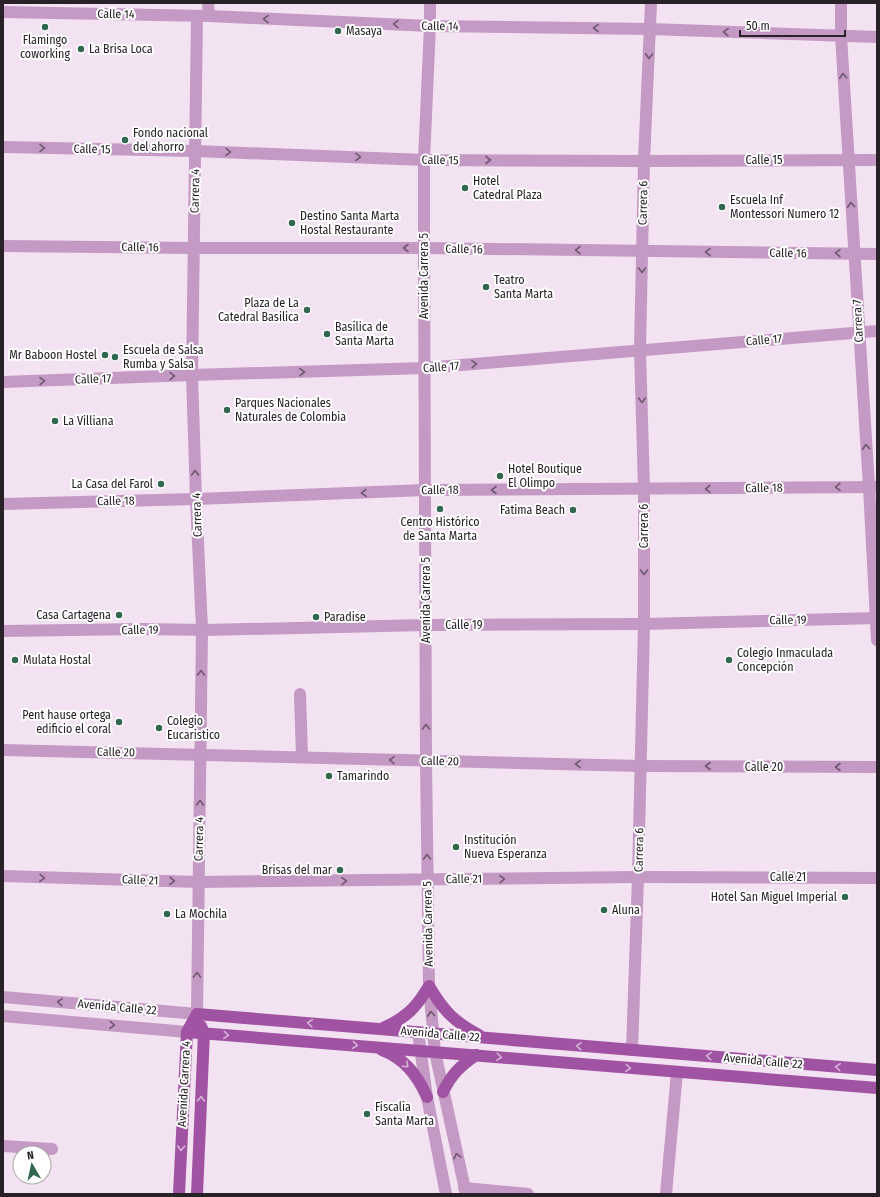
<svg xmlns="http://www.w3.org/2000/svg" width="880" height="1197" font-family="'Fira Sans Condensed',sans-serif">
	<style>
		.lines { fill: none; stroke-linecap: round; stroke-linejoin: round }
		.minor { stroke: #c499c4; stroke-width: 12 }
		.major { stroke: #a153a3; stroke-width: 12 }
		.oneway { stroke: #6e586e }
		.oneway2 { stroke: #d5b2d6 }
		.poi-dot { fill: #31674e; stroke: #fff; stroke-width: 1.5 }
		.labels { text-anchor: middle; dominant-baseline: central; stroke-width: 4; stroke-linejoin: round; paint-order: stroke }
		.street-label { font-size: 12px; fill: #282228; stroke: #fff }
		.poi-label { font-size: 12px; fill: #282228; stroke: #fff; text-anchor: start }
	</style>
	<rect width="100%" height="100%" fill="#f3e2f2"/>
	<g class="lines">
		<g class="minor">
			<path d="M208 3 209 16"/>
			<path d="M430 3V26L424 160V248L426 761 429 986 435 1052 466 1194"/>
			<path d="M841 3V36L869 487 877 640"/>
			<path d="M3 12 209 16 430 26 650 29 877 37"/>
			<path d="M3 147 195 151 424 160 644 161 877 160"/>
			<path d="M3 246 194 248H424L877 254"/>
			<path d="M3 382 192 375 425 368 877 331"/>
			<path d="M3 504 196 499 425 490 877 487"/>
			<path d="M3 631 141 629 206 630 426 625 644 624 877 618"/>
			<path d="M300 694 302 757"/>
			<path d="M3 750C215 754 427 762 640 766 719 767 798 767 877 767"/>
			<path d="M3 876 198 882 638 877 877 878"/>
			<path d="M3 997 197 1014 202 629 196 499 192 375 197 16"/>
			<path d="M3 1016 187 1032"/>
			<path d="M418 1032 427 1097 446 1194"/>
			<path d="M632 1050 638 877 644 624V489L640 350 644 161 651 3"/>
			<path d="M3 1146 52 1149"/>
			<path d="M464 1188 528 1194"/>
			<path d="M666 1194 677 1072"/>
		</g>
		<g class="major">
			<path d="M197 1014 877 1070"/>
			<path d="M383 1028C406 1018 416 1008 429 986 443 1010 454 1022 479 1035"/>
			<path d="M187 1032 877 1088"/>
			<path d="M382 1050C404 1058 418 1076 427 1097"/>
			<path d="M443 1092C451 1075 460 1066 476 1055"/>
			<path d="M179 1194 187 1032 197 1014"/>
			<path d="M197 1194 204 1033 201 1026"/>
		</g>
	</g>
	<defs><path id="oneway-chevron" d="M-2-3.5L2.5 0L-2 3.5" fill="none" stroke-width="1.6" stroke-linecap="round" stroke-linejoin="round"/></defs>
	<g class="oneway">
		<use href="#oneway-chevron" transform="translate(266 19) rotate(-178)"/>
		<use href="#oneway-chevron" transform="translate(396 24) rotate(-178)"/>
		<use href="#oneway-chevron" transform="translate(596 28) rotate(-179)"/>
		<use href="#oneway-chevron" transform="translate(726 32) rotate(-178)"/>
		<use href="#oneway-chevron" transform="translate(649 56) rotate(93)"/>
		<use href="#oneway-chevron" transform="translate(843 76) rotate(-93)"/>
		<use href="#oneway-chevron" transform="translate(42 148) rotate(1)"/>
		<use href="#oneway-chevron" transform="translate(228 152) rotate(2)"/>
		<use href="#oneway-chevron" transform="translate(358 157) rotate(2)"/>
		<use href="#oneway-chevron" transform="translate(488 160)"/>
		<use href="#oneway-chevron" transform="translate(851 205) rotate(-94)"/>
		<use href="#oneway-chevron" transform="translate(406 248) rotate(-180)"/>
		<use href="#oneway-chevron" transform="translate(578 250) rotate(-179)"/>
		<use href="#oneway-chevron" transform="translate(708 252) rotate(-179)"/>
		<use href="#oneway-chevron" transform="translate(838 253) rotate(-179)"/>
		<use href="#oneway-chevron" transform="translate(642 270) rotate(91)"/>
		<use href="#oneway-chevron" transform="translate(474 364) rotate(-5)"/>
		<use href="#oneway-chevron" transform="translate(302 372) rotate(-2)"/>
		<use href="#oneway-chevron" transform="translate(172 376) rotate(-2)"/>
		<use href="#oneway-chevron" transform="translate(42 381) rotate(-2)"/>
		<use href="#oneway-chevron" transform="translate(642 400) rotate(89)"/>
		<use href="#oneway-chevron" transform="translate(866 447) rotate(-94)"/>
		<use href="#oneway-chevron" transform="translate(195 473) rotate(-92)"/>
		<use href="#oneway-chevron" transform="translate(838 487) rotate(179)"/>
		<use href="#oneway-chevron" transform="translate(708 489) rotate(179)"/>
		<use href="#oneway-chevron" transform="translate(494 490) rotate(180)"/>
		<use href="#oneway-chevron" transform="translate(364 493) rotate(178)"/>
		<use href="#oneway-chevron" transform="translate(644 572) rotate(90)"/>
		<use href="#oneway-chevron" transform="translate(201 673) rotate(-90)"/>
		<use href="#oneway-chevron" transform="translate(426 727) rotate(-90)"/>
		<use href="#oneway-chevron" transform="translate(392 760) rotate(-178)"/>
		<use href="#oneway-chevron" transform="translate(578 764) rotate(-179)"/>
		<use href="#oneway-chevron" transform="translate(708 766) rotate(-180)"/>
		<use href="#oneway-chevron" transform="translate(838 767) rotate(-180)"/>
		<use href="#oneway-chevron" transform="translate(200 803) rotate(-89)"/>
		<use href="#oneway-chevron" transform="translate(427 857) rotate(-91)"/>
		<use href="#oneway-chevron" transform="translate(42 878) rotate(2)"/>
		<use href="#oneway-chevron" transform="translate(502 879) rotate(-1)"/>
		<use href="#oneway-chevron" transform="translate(172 881) rotate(2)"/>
		<use href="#oneway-chevron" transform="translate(344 881) rotate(-1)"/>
		<use href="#oneway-chevron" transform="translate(197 975) rotate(-89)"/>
		<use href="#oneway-chevron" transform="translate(60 1002) rotate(-175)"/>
		<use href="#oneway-chevron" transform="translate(431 1014) rotate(-95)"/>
		<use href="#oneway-chevron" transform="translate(112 1025) rotate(5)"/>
		<use href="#oneway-chevron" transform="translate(457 1156) rotate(-102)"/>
	</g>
	<g class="oneway2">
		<use href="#oneway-chevron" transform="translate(310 1023) rotate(-175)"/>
		<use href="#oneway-chevron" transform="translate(226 1035) rotate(5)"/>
		<use href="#oneway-chevron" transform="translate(355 1045) rotate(5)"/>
		<use href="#oneway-chevron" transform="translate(579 1046) rotate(-175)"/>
		<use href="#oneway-chevron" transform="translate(709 1056) rotate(-175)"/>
		<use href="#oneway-chevron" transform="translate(499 1057) rotate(5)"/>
		<use href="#oneway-chevron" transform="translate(406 1065) rotate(43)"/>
		<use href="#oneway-chevron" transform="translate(838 1067) rotate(-175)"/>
		<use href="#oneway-chevron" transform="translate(628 1068) rotate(5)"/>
		<use href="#oneway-chevron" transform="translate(201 1099) rotate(-88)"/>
		<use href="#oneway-chevron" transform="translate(181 1148) rotate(93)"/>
	</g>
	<g class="poi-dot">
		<circle cx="45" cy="27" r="4"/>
		<circle cx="338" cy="31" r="4"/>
		<circle cx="81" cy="49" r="4"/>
		<circle cx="125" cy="140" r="4"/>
		<circle cx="465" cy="188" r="4"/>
		<circle cx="722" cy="207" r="4"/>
		<circle cx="292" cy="223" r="4"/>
		<circle cx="486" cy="287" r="4"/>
		<circle cx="307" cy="310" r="4"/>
		<circle cx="327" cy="334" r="4"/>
		<circle cx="105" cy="355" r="4"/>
		<circle cx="115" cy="357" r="4"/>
		<circle cx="227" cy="410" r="4"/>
		<circle cx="55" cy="421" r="4"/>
		<circle cx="500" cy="476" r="4"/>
		<circle cx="161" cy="484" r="4"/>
		<circle cx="440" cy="509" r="4"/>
		<circle cx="573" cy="510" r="4"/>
		<circle cx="119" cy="615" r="4"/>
		<circle cx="316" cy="617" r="4"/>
		<circle cx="15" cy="660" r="4"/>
		<circle cx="729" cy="660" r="4"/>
		<circle cx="119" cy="722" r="4"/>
		<circle cx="159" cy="728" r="4"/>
		<circle cx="329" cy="776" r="4"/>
		<circle cx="456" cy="847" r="4"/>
		<circle cx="340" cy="870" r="4"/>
		<circle cx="845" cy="897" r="4"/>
		<circle cx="604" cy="910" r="4"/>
		<circle cx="167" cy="914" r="4"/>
		<circle cx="367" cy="1114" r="4"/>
	</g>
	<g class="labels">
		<g class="street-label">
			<text transform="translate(116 14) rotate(1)">Calle 14</text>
			<text transform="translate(440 26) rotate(1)">Calle 14</text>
			<text transform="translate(92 149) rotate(1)">Calle 15</text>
			<text transform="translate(440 160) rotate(1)">Calle 15</text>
			<text x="764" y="160">Calle 15</text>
			<text transform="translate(195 191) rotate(-89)">Carrera 4</text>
			<text transform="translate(643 203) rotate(-89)">Carrera 6</text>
			<text transform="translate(140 247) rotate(1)">Calle 16</text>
			<text transform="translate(464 249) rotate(1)">Calle 16</text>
			<text transform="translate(788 253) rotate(1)">Calle 16</text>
			<text transform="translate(424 276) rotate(-90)">Avenida Carrera 5</text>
			<text transform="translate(858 321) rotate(-93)">Carrera 7</text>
			<text transform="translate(764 340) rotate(-5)">Calle 17</text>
			<text transform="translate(441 367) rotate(-4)">Calle 17</text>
			<text transform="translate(93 379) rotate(-2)">Calle 17</text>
			<text transform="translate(764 488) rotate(-1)">Calle 18</text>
			<text transform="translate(440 490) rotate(-1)">Calle 18</text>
			<text transform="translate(116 501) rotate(-1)">Calle 18</text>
			<text transform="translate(197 515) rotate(-92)">Carrera 4</text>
			<text transform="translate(644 526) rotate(-90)">Carrera 6</text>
			<text transform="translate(426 600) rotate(-90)">Avenida Carrera 5</text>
			<text transform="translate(788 620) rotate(-1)">Calle 19</text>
			<text x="464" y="625">Calle 19</text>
			<text transform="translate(140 630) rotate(-1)">Calle 19</text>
			<text transform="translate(116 752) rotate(1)">Calle 20</text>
			<text transform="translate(440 761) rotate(1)">Calle 20</text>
			<text x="764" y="767">Calle 20</text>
			<text transform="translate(199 839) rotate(-89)">Carrera 4</text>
			<text transform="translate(639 850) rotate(-89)">Carrera 6</text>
			<text x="788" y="877">Calle 21</text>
			<text transform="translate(464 879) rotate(-1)">Calle 21</text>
			<text transform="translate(140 880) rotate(2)">Calle 21</text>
			<text transform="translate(428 924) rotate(-91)">Avenida Carrera 5</text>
			<text transform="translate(117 1007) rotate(5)">Avenida Calle 22</text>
			<text transform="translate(440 1034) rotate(5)">Avenida Calle 22</text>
			<text transform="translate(763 1061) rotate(5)">Avenida Calle 22</text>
			<text transform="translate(184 1084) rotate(-87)">Avenida Carrera 4</text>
		</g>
		<g class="poi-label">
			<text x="346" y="31">Masaya</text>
			<text x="45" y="40" text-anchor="middle">Flamingo<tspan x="45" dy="14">coworking</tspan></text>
			<text x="89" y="49">La Brisa Loca</text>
			<text x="133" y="133">Fondo nacional<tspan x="133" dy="14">del ahorro</tspan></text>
			<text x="473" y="181">Hotel<tspan x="473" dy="14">Catedral Plaza</tspan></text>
			<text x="730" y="200">Escuela Inf<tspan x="730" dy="14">Montessori Numero 12</tspan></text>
			<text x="300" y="216">Destino Santa Marta<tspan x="300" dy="14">Hostal Restaurante</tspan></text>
			<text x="494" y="280">Teatro<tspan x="494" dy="14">Santa Marta</tspan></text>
			<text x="299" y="303" text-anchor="end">Plaza de La<tspan x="299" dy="14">Catedral Basilica</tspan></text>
			<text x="335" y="327">Basílica de<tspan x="335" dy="14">Santa Marta</tspan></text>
			<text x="123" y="350">Escuela de Salsa<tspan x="123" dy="14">Rumba y Salsa</tspan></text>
			<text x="97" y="355" text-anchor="end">Mr Baboon Hostel</text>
			<text x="235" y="403">Parques Nacionales<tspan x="235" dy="14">Naturales de Colombia</tspan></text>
			<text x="63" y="421">La Villiana</text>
			<text x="508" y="469">Hotel Boutique<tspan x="508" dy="14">El Olimpo</tspan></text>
			<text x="153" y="484" text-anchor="end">La Casa del Farol</text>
			<text x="565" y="510" text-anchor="end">Fatima Beach</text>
			<text x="440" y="522" text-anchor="middle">Centro Histórico<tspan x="440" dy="14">de Santa Marta</tspan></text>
			<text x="111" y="615" text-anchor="end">Casa Cartagena</text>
			<text x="324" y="617">Paradise</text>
			<text x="737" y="653">Colegio Inmaculada<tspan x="737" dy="14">Concepción</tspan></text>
			<text x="23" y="660">Mulata Hostal</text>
			<text x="111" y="715" text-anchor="end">Pent hause ortega<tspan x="111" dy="14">edificio el coral</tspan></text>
			<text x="167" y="721">Colegio<tspan x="167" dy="14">Eucaristico</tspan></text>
			<text x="337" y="776">Tamarindo</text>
			<text x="464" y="840">Institución<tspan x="464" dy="14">Nueva Esperanza</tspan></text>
			<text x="332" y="870" text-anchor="end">Brisas del mar</text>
			<text x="837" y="897" text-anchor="end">Hotel San Miguel Imperial</text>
			<text x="612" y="910">Aluna</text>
			<text x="175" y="914">La Mochila</text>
			<text x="375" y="1107">Fiscalía<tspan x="375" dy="14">Santa Marta</tspan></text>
		</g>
	</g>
	<rect width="880" height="1197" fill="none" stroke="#282228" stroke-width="8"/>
	<g transform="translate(32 1165) rotate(351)"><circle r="19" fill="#ffffff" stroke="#a9a7a9"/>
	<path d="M0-3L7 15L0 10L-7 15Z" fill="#31674e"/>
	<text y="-6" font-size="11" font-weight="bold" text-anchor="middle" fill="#282228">N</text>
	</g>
	<path d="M740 30v6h105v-6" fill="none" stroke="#282228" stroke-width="2"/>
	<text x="746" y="30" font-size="12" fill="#282228" stroke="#ffffff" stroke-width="3" paint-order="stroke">50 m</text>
</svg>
